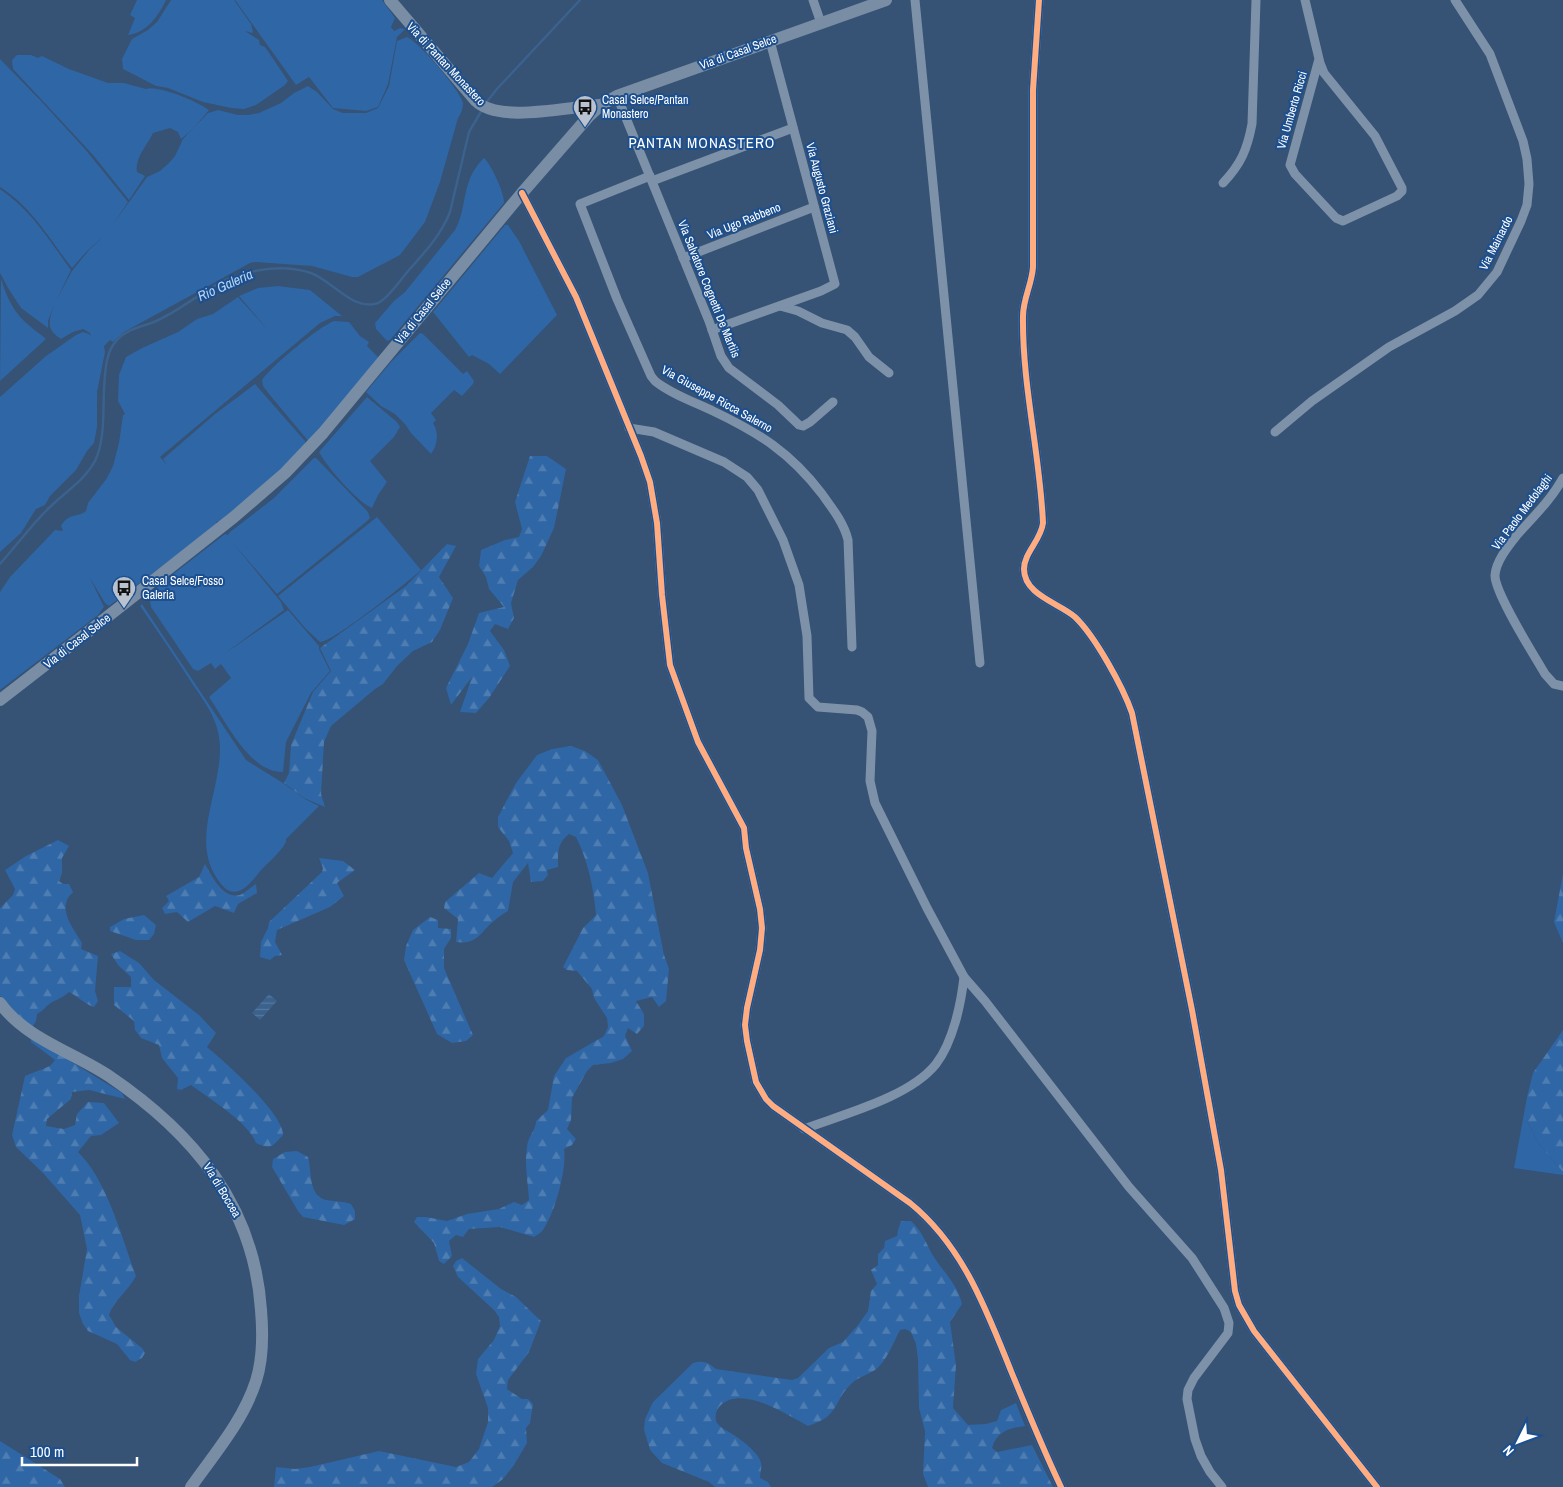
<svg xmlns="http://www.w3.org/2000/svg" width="1563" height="1487" font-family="'Archivo Narrow',sans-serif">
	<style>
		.green { fill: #2f66a5 }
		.forest { fill: url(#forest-firs) }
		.water { fill: url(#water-rules) }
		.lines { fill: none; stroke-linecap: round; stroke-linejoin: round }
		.stream { stroke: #3b618d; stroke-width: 2.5 }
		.street { stroke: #7d92a8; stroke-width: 9 }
		.secondary { stroke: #798da4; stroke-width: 12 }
		.cycleway-casing { stroke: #1b4f8f; stroke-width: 9 }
		.cycleway { stroke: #ffac80; stroke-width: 6 }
		.labels { text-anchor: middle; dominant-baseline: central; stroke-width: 4; stroke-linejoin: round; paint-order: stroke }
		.street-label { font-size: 12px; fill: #fff; stroke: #1b4f8f }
		.poi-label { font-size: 12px; fill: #fff; stroke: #1b4f8f; text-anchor: start }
		.water-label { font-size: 14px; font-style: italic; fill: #b5d3f5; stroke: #1b4f8f }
		.quarter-label { font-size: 15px; letter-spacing: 1px; fill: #fff; stroke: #1b4f8f }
	</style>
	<defs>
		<pattern id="forest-firs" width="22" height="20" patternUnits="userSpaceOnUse" patternTransform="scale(1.25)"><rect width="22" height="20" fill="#2f66a5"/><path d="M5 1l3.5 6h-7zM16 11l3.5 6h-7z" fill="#4e7db2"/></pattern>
		<pattern id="water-rules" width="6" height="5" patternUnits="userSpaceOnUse" patternTransform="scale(1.25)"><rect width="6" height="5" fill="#3b618d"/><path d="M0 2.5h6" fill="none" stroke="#58799e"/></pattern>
	</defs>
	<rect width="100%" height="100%" fill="#365274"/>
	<g class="green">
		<path d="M137 0H166C159 15 147 33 128 35L135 18 130 15Z"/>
		<path d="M171 0H234L251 24 253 32 252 33 245 31 259 40 260 45 265 47 272 57 288 81 285 85 256 105 244 109 231 108 203 102 168 88 156 86 123 69 122 59 132 39 148 30 157 22Z"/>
		<path d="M235 0H382L395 18 391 27 394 31 400 28 405 29 397 37 388 84 378 107 366 111 333 108 309 77 296 85Z"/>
		<path d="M407 37C418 41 461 91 463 103 463 109 461 114 458 118L440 182 425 222 400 255 358 277H352L312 266 255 262 250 263 124 332 113 342 110 340 104 346 105 352 97 392V427L94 443 87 451 76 470 50 496 45 505 36 509 21 533 0 552V397L46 356 76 335 83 332 89 334 91 336 90 333 83 329 73 332 61 339C45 329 49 321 54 305L48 321V328L21 308 8 288 0 273V189C32 211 49 240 71 270L57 299 72 271 89 250 104 236 88 250 72 268C49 239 33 208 0 187V59L41 101 85 149 128 202 114 223 147 177 160 171 169 163 175 156 183 139 208 113 218 110 238 115H248L259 113 281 103 294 93 308 86 317 92 333 109 343 113H366L378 108 389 86 397 41Z"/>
		<path d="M17 55H31L38 58 42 56 69 69 108 83H124L146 89C157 84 199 102 209 110L193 129 181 139 178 132 170 128 153 133C147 146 135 157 137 172L145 176 129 200 93 155 13 69 12 60Z"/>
		<path d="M484 158C491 164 505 194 504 203L390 340 387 341 376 329 375 323 394 301 405 292 455 230C464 214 463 197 469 181 472 172 478 164 484 158Z"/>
		<path d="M505 225H508L519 241 557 315 500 374 489 364 472 355 469 357 433 312Z"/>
		<path d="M1 278C6 297 15 315 31 327 36 332 41 334 46 339L0 381Z"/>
		<path d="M278 286 310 290 342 316H335L320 323 160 457 167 465 163 459 215 414 255 384 305 441V444L270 481 220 521 216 522 217 525 109 606 105 603 90 578 104 607 98 615 0 690V592L10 577 55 530 63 531 61 526C69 512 78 518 86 511L88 503 107 478 113 466 119 443 123 415 125 414 118 401 119 375 126 357 142 348 178 332 197 319 213 314 238 297 268 330 239 296 258 288Z"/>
		<path d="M334 321 349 322 360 336 369 342 367 346 380 359 310 443 269 394 263 386 262 380C271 366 320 326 334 321Z"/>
		<path d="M420 333 423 334 463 374 467 371 474 381 473 384 462 396 454 390 431 413 436 420 433 423C439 432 438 445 431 454L411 433 405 424 395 414 381 406 366 392 391 362Z"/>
		<path d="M367 397 397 422 400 427 394 437 370 461 387 482 378 495 372 508C357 502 327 467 319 452Z"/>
		<path d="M314 458H316L318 460 368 512 370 518 366 522 277 594 233 543 281 602 284 610 224 654 288 610 319 646V649L330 671 311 693 286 742 283 772C250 773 226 722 209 697L231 678 221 664 215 669 211 663 198 671 193 669 151 607 149 595 163 582 225 534 228 535 230 532 274 498Z"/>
		<path d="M377 517 421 570C408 582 333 642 320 642L305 628 278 596Z"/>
		<path d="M142 604 246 760 283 783 305 799 319 806 286 839V842L283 847C277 855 269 862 262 869 252 881 237 904 221 884 182 837 234 776 216 725 211 710 202 698 193 685 176 658 158 632 140 606Z"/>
		<path d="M1527 1097V1121L1539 1144 1563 1172V1175L1514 1168Z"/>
	</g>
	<g class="forest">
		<path d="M530 456H547L566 469 554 528 541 556 533 567 518 580 511 603 514 618 508 629 495 624 490 631 504 650 510 666 489 698 476 713 460 712 472 677 451 705 446 688 468 644 479 613 504 607 489 589 486 577 479 566 481 550 505 540 519 537 522 529 515 502Z"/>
		<path d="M447 544 456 546 439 577 453 598 440 630 432 642 413 651 397 666 383 684 375 689 331 726 324 742 321 794 325 807 304 798 284 783 289 773 291 745 313 692 331 671 320 648 406 586Z"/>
		<path d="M571 746 585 751 598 760 622 805 648 873 664 955 669 969 666 1001 659 1007 652 997 636 1001 644 1014V1026L637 1034 628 1028 625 1036 632 1051 623 1059 611 1063 593 1065 587 1071 572 1098 571 1120 567 1129 576 1139 572 1145 564 1149C567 1169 555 1213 543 1230 541 1233 537 1235 534 1237L500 1227 469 1229 463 1237 456 1235 449 1241 452 1256 444 1264 439 1261 434 1243 414 1222 417 1217H426L447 1221 467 1214 499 1209 514 1202 522 1205 529 1200C528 1183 524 1164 527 1147 528 1136 536 1130 536 1121L548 1110 554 1076 566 1058 604 1036 608 1027 607 1018 594 998 592 989 577 971 567 970 563 967 583 928 596 915C594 890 588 860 576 837L569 834C557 843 558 853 558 867L547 870 548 875 543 881 531 882 528 863 513 882 508 911C503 914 498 917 494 921 480 932 478 945 456 942L458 919 444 908 445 902 479 873 492 878 513 853 509 841 498 827V817L516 783 537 755 552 749Z"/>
		<path d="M58 840 69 846 62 858V873L59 881 63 884H69L73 892C56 908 72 926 82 943L81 949 98 956 95 991 98 1001 94 1007C84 1004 79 997 69 992 62 999 53 1000 47 1006 43 1010 42 1011 37 1014L36 1021 33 1026 26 1023 0 996V908L13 895 15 889 5 870 26 856Z"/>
		<path d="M319 858 343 861 355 870 337 883 344 896 330 907 277 930 275 942 282 955 275 956 270 960 260 957 261 942 268 928 269 922 322 872 323 868Z"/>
		<path d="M205 864C212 876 224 902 242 894 247 891 251 887 256 884L257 893 238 904 234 913 215 906 188 922 177 912 165 914 162 908 169 901 166 896 199 877Z"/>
		<path d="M1563 874V943L1554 922Z"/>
		<path d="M144 915 156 925 154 934 149 940H136L110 931V927L124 919Z"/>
		<path d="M430 917 438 920V928L451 929V938L444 949V968L473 1035 466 1041 452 1043 437 1034 404 960 406 946 413 930Z"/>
		<path d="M120 951 139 963 154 980 199 1015 216 1033 207 1047C225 1062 284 1114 283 1135 273 1146 271 1150 256 1143 248 1122 210 1099 191 1085L181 1090 177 1089 178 1078 162 1058 159 1045 141 1038 135 1030 134 1021 114 1005V987H131V977L118 965 111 954Z"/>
		<path d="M1563 1030V1172L1539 1144 1527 1121V1097L1533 1073Z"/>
		<path d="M31 1037 122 1093 125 1099 89 1090 72 1092 71 1099 47 1119 46 1126 64 1129 75 1125 77 1114 88 1102 104 1103 119 1123 101 1135 91 1136 78 1152C107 1180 122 1238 136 1276 129 1290 114 1300 109 1315L116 1327 143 1349 145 1353 142 1358 135 1362 130 1360 117 1344 88 1331 83 1324 79 1313V1296L87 1249 80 1215 43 1173 16 1147 12 1135 25 1076 50 1066 55 1060 31 1042Z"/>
		<path d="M297 1151 308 1157C312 1170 308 1192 323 1199 327 1201 344 1201 351 1204L355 1211V1219L344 1225 303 1217 298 1211 272 1167 273 1159 285 1152Z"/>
		<path d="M901 1221H911C922 1231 925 1241 932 1254 943 1272 957 1283 962 1304L950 1322 956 1365 953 1408 968 1425 986 1424 997 1421 1001 1410 1016 1403 1025 1426C1010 1428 997 1431 992 1448L997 1452 1032 1445 1053 1487H928L923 1474 925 1431 919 1408 918 1359 916 1344 911 1332 905 1329 900 1330C893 1343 887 1361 875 1370 868 1375 858 1377 851 1384 832 1403 840 1416 808 1426 787 1415 743 1385 721 1405 716 1409 714 1417 717 1423 720 1427 725 1430 729 1432 739 1438 759 1452 761 1463 762 1468 760 1473 760 1478L768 1482 771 1487H715L709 1482 662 1463 650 1450 644 1430 645 1419 653 1402 693 1363C703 1360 708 1362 716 1369L792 1380 798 1378 829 1348 843 1342 858 1325 868 1311 871 1291 877 1284 871 1270 878 1265V1254L884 1248 885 1241 897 1236 898 1230Z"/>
		<path d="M462 1258 501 1289 516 1297 541 1321 529 1352 508 1380 507 1389 522 1399H528L533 1404 530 1423 526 1428 527 1443 514 1465 503 1479 492 1487H274L276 1467 295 1469 310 1467 379 1451 456 1467 469 1462 479 1449 488 1422V1408L476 1374 478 1359 494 1340 500 1326 499 1317 494 1310 458 1277 453 1266 456 1261Z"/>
		<path d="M0 1441 60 1479 65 1487H0Z"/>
	</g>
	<path class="water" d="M269 994 277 1001 260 1020 252 1013Z"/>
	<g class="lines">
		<g class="stream">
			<path d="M486 103 496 90 580 0"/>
			<path d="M0 564C17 545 32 524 50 507 65 492 84 481 95 461 105 440 103 412 104 390 105 374 105 352 117 340 127 329 141 327 154 322 180 311 200 292 226 280 252 269 283 264 311 273 333 281 353 312 378 303 388 299 401 279 409 270 425 252 441 235 450 212L469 132 482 110"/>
		</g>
		<g class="street">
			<path d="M813 0 821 23"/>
			<path d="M915 0 980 663"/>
			<path d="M1039 0 1033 90V267C1032 284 1023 299 1023 316 1022 385 1040 454 1043 523 1041 540 1024 553 1024 569 1024 595 1059 603 1075 617 1095 636 1123 687 1132 713L1192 1010 1221 1170 1235 1291 1239 1305 1254 1331 1377 1487"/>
			<path d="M1305 0 1320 63 1324 73 1375 136 1402 188V191L1397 196 1343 221 1336 218 1295 174 1290 165 1319 59"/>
			<path d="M617 96 709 321 721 356 729 368 778 405 799 425 803 426 810 422 833 402"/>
			<path d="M650 176 580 204 617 299 651 376 655 381C671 394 694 402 713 411 759 433 790 452 822 494 832 508 844 523 848 540L852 647"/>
			<path d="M652 181 793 128"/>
			<path d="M1223 183C1241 164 1247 150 1252 124L1256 0"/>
			<path d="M522 193 576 297 641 456 650 482 657 523 662 595 670 665 698 742 744 828 746 848 760 909 762 928 760 950 747 1008 745 1025 747 1041 756 1082 766 1099 773 1106 910 1203C963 1246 986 1309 1011 1371 1027 1410 1043 1449 1061 1487"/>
			<path d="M683 258 814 207"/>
			<path d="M780 306 798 311 822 323 847 330 855 337 869 357 889 373"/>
			<path d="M712 330 821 291 835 284 770 41"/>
			<path d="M629 428 654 432 724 462 747 477 758 490 783 540 799 585 807 636 809 698 818 707 857 710 862 712 868 717 872 731 870 781 875 803 927 908 964 977 985 1001 1129 1187 1192 1258 1224 1308 1229 1323 1228 1333 1194 1378 1188 1390 1187 1399 1195 1439 1201 1456 1210 1472 1222 1487"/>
			<path d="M1275 432 1312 401 1389 347 1455 311 1478 295 1497 272 1521 221 1527 205 1529 184 1527 159 1523 141 1490 54 1455 0"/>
			<path d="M1563 478C1551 500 1534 516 1517 535 1509 545 1496 561 1495 575 1494 592 1534 655 1545 674L1554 684 1563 686"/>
			<path d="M804 1129C844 1114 910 1097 936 1064 953 1042 961 1004 964 977"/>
		</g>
		<g class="secondary">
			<path d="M390 0 476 101C500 124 570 106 601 105"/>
			<path d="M0 700 102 621 234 517 285 473 323 433 522 193 589 116 601 105 617 96 886 0"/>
			<path d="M0 1003C26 1039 73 1052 109 1076 193 1133 254 1205 261 1310 263 1333 263 1359 256 1381 243 1421 215 1453 191 1487"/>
		</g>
		<g class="cycleway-casing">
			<g id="cycleway">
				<path d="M1039 0 1033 90V267C1032 284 1023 299 1023 316 1022 385 1040 454 1043 523 1041 540 1024 553 1024 569 1024 595 1059 603 1075 617 1095 636 1123 687 1132 713L1192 1010 1221 1170 1235 1291 1239 1305 1254 1331 1377 1487"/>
				<path d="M522 193 576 297 641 456 650 482 657 523 662 595 670 665 698 742 744 828 746 848 760 909 762 928 760 950 747 1008 745 1025 747 1041 756 1082 766 1099 773 1106 910 1203C963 1246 986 1309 1011 1371 1027 1410 1043 1449 1061 1487"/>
			</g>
		</g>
		<use href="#cycleway" class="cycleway"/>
	</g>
	<defs>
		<g id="bus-pin" transform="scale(1.25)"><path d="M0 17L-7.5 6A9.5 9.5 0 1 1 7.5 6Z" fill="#b9c2ce" stroke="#1b4f8f"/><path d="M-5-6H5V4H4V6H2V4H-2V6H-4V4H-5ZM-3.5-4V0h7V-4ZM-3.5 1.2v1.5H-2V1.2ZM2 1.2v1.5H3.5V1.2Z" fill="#111"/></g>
	</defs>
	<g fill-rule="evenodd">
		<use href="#bus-pin" x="585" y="107"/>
		<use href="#bus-pin" x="124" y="588"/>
	</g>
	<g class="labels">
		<g class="street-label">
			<text transform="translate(738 52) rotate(-20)">Via di Casal Selce</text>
			<text transform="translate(446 64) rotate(47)">Via di Pantan Monastero</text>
			<text transform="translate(1292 110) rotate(-74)">Via Umberto Ricci</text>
			<text transform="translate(822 188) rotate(75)">Via Augusto Graziani</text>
			<text transform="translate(744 221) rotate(-22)">Via Ugo Rabbeno</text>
			<text transform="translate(1496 243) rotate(-63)">Via Mainardo</text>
			<text transform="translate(709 289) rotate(68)">Via Salvatore Cognetti De Martiis</text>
			<text transform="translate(423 311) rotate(-51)">Via di Casal Selce</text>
			<text transform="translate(717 399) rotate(29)">Via Giuseppe Ricca Salerno</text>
			<text transform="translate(1522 512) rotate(-53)">Via Paolo Medolaghi</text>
			<text transform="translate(77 641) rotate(-38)">Via di Casal Selce</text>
			<text transform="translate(222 1190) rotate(59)">Via di Boccea</text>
		</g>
		<g class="poi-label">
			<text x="602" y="100">Casal Selce/Pantan<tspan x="602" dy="14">Monastero</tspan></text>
			<text x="142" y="581">Casal Selce/Fosso<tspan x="142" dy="14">Galeria</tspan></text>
		</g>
		<g class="water-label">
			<text transform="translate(225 285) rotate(-24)">Rio Galeria</text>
		</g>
		<g class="quarter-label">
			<text x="702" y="142">PANTAN MONASTERO</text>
		</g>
	</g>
	<g transform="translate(1518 1442) rotate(228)" stroke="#1b4f8f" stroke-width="4" paint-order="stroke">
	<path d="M0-4L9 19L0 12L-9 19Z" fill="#ffffff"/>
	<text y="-8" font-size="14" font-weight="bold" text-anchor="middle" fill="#ffffff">N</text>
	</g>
	<path d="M22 1457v8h115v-8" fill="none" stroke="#ffffff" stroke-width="2.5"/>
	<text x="30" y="1457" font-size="15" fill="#ffffff" stroke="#1b4f8f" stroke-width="4" paint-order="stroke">100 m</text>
</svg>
